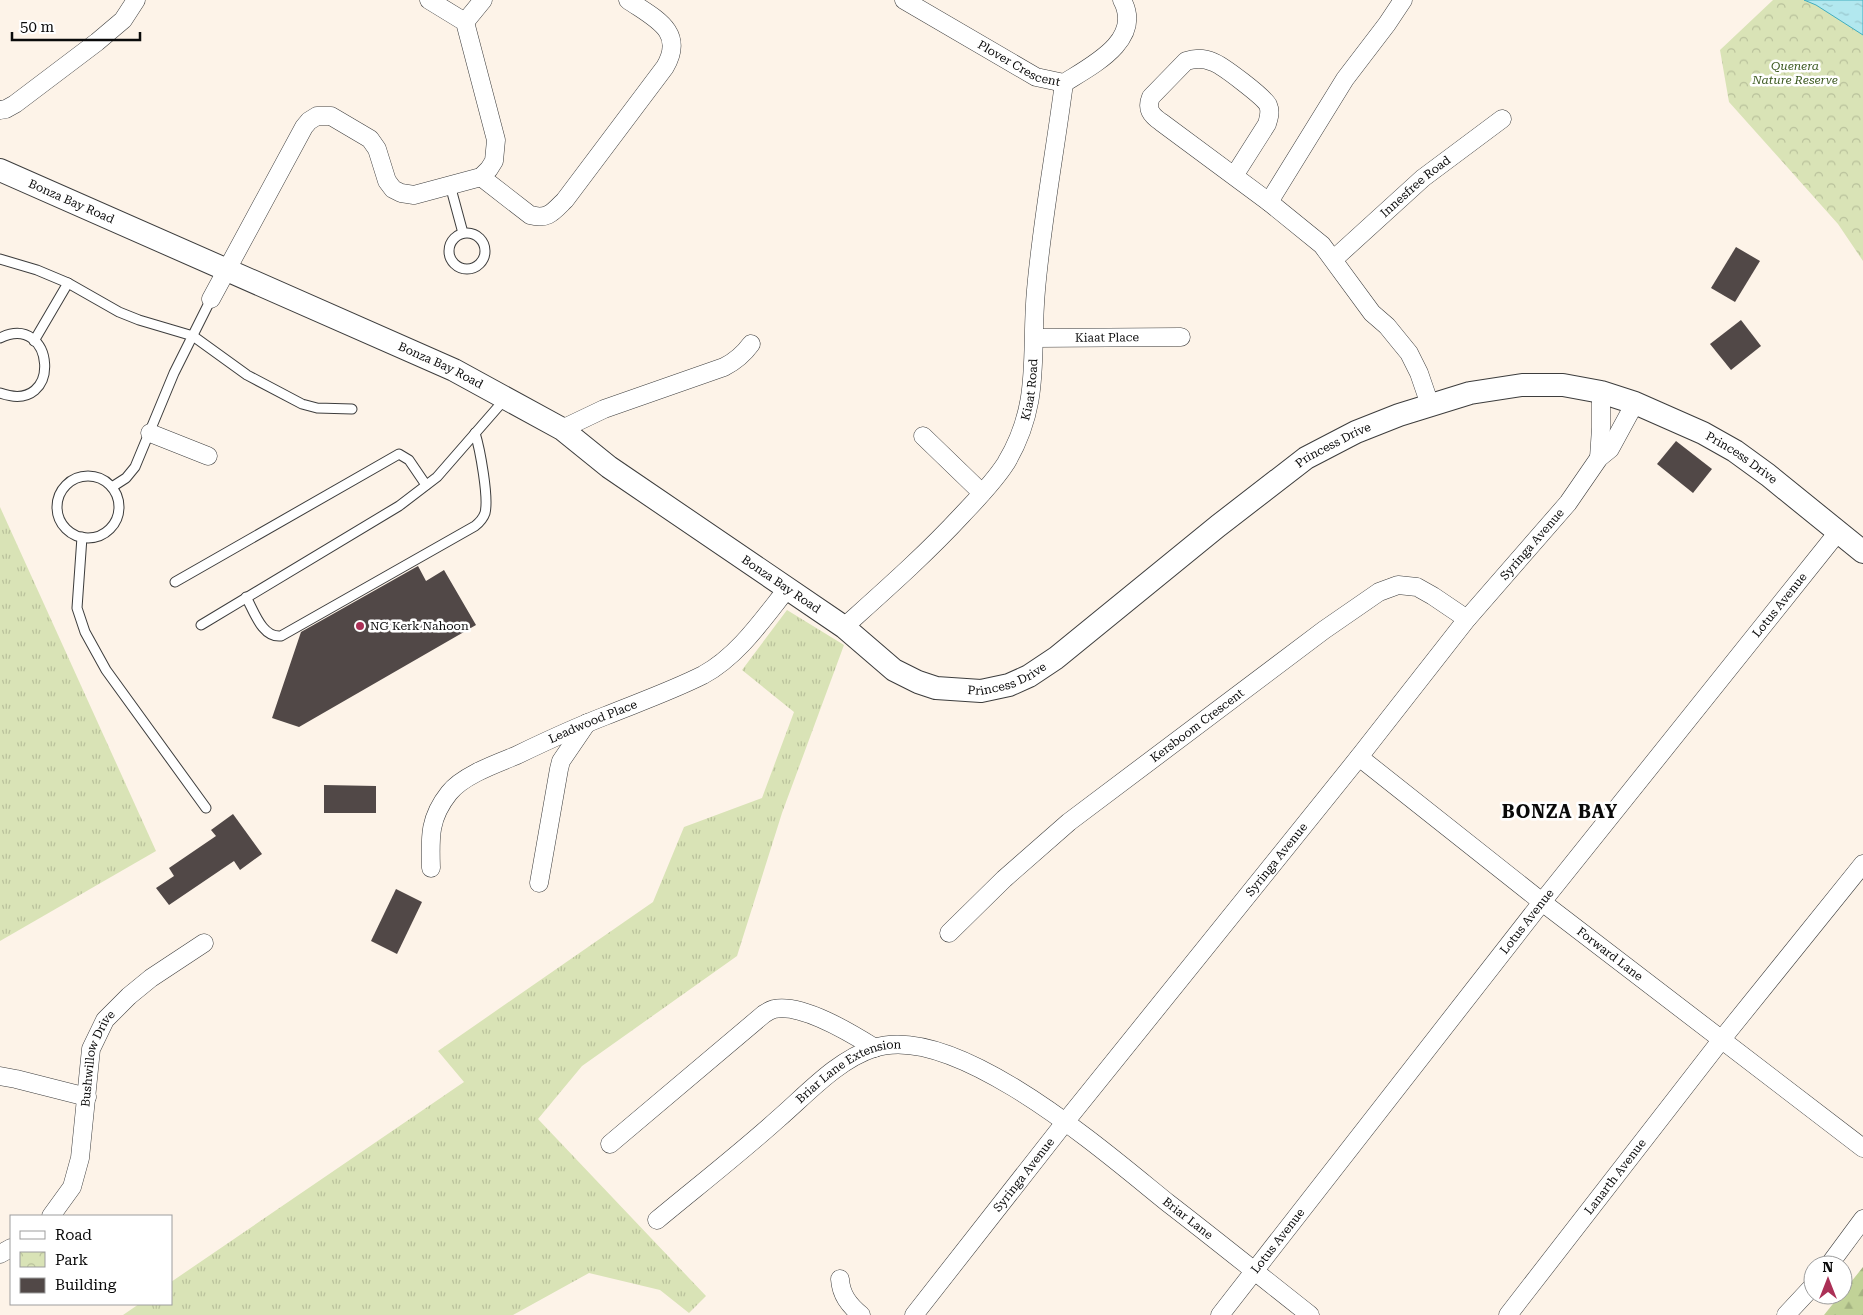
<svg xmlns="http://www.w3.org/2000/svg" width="1863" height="1315" font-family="'Roboto Serif',serif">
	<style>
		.grass { fill: url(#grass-tufts) }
		.forest { fill: url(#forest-firs) }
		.park { fill: url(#park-crowns) }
		.water { fill: url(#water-ripples); stroke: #40adbf }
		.building { fill: #514847 }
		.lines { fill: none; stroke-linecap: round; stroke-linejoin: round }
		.service-casing { stroke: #3d3d3d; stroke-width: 11 }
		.minor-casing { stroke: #3d3d3d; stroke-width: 19 }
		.tertiary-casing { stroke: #3d3d3d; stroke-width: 24 }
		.service { stroke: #fff; stroke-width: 9 }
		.minor { stroke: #fff; stroke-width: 18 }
		.tertiary { stroke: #fff; stroke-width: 22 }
		.poi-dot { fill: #ab3056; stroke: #fff; stroke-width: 2 }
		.labels { text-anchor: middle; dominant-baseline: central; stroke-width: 5; stroke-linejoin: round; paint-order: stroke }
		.street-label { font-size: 12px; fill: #0a0a0a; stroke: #fff }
		.park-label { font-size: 12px; font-style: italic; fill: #3c5a21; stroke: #fff }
		.poi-label { font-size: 12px; fill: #0a0a0a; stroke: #fff; text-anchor: start }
		.district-label { font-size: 18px; font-weight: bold; letter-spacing: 1px; fill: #0a0a0a; stroke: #fff }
	</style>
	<defs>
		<pattern id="grass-tufts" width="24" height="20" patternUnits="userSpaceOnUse" patternTransform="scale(1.25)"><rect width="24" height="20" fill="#d9e3b6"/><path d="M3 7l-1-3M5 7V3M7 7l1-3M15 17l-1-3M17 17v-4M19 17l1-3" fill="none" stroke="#b9c19b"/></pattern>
		<pattern id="forest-firs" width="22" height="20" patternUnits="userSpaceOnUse" patternTransform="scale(1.25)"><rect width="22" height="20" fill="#c1d297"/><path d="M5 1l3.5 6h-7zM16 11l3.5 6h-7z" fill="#a4b381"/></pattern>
		<pattern id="park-crowns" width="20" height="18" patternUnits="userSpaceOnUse" patternTransform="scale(1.25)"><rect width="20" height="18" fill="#d9e3b6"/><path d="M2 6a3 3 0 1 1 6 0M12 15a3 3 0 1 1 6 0" fill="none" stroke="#b9c19b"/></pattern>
		<pattern id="water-ripples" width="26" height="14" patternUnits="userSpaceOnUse" patternTransform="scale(1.25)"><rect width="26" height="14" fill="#b2e8ef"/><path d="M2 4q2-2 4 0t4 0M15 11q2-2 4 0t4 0" fill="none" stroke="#98c6cc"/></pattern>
	</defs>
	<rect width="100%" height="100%" fill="#fdf3e8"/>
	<g class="grass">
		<path d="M0 507 156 851 0 941Z"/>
		<path d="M787 610 844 645 782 813 737 956 582 1066 538 1119 706 1296 689 1313 660 1290 589 1273 513 1315H123L139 1304H171V1282L464 1082 438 1051 653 902 684 827 762 798 794 712 742 670Z"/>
	</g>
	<path class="forest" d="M1863 1267V1315H1824L1840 1295H1843V1292Z"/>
	<path class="park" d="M1773 0H1863V261L1838 224 1729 102 1720 50Z"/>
	<path class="water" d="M1804 0H1863V35L1816 5Z"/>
	<g class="building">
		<path d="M1736 247 1760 261 1735 302 1711 288Z"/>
		<path d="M1741 320 1761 346 1731 370 1710 344Z"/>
		<path d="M1676 441 1712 469 1693 493 1657 464Z"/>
		<path d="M418 566 426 581 444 570 476 625 299 727 272 718 301 632Z"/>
		<path d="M324 785 376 786V813H324Z"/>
		<path d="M233 814 262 854 240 870 234 861 169 905 156 888 174 876 169 868 216 836 211 830Z"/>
		<path d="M396 889 422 902 397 954 371 941Z"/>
	</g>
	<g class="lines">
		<g class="service-casing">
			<g id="service">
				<path d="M450 185 463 233"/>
				<circle cx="467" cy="251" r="18"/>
				<path d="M0 259 37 270 68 283 119 312 139 320 193 336 247 375 302 404 317 408 352 409"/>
				<path d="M0 338C55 311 64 416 0 393"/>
				<path d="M34 341 68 283"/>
				<circle cx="88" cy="507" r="31"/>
				<path d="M112 487 126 478 135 467 174 373 211 299"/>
				<path d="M82 537 77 608 85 632 106 670 206 808"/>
				<path d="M175 582 399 454 409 460 426 485"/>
				<path d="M246 597C254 611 262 638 281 636L475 526C480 522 483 519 485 513 489 498 480 449 475 433"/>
				<path d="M201 625 399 506 437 477 505 399"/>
			</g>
		</g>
		<g class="minor-casing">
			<g id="minor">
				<path id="s1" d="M904 0 1036 77 1064 83C1091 66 1144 40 1122 0"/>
				<path d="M1403 0 1387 24 1345 79 1269 202 1322 245 1372 313 1387 326 1400 342 1409 353 1419 373 1430 405"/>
				<path d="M465 22 483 0"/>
				<path d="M0 110 6 109 15 104 97 42 123 20 136 0"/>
				<path d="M1234 176 1267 124C1269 117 1271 112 1268 105 1264 97 1222 65 1213 62 1204 58 1195 58 1186 61L1151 97C1146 109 1151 115 1161 122L1269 202"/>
				<path d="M481 177 530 215C548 220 553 212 565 200L665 67C686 31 654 18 628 0"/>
				<path id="s2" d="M1334 259 1423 178 1502 119"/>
				<path d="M211 299 304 127 309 121 317 116H331L370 139 377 149 387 181 393 189 401 193 414 195 481 177 489 169 494 161 496 140 465 22 429 0"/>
				<path id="s3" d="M1035 338 1181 337"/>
				<path d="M562 429 604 409 724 367C736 361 743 355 751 344"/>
				<path d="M150 433 208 456"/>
				<path d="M923 436 982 493"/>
				<path d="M1599 458 1601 428V392"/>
				<path id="s4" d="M844 627C884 591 925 555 962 515 977 499 994 482 1006 463 1042 403 1030 354 1036 290 1042 221 1055 152 1064 83"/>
				<path id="s5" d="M1359 757 1542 902 1863 1148"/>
				<path id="s6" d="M431 868C430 837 429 818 449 793 462 776 495 764 515 756 544 742 574 728 605 716 637 703 671 691 703 675 738 656 763 619 787 589"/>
				<path d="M539 883 559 769 561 761 587 723"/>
				<path id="s7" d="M949 933 1004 879 1069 822 1324 630 1379 592 1398 585 1417 587 1433 596 1467 619"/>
				<path d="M0 1076 16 1079 87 1097"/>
				<path d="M610 1144 764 1014C767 1012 770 1010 774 1009 802 1003 851 1033 875 1048"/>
				<path id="s8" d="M51 1216 72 1187 80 1158 91 1049 105 1020 129 996 151 978 204 943"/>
				<path id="s9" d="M657 1220C698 1186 739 1154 778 1119 807 1094 837 1060 874 1048 956 1021 1107 1154 1168 1203 1216 1240 1263 1278 1310 1315"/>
				<path d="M0 1254 11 1248"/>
				<path d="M1829 1265 1863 1219"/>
				<path d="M840 1279C841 1295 849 1305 861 1315"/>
				<path id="s10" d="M914 1315 1066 1121 1359 757 1467 619 1568 503 1599 458 1610 449 1635 403"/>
				<path id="s11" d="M1220 1315 1542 902 1838 532"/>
				<path id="s12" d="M1508 1315 1722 1039 1863 864"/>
				<path d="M1786 1315 1813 1286"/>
			</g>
		</g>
		<g class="tertiary-casing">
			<g id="tertiary">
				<path id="s13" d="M0 170 454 370 562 429 609 467 844 627 894 670 918 682 936 688 981 691 1009 685 1029 676 1056 658 1218 526 1306 458 1356 432 1399 415 1470 393 1522 385H1563L1601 392 1635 403 1703 433 1735 451 1768 475 1863 552"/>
			</g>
		</g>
		<use href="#service" class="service"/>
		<use href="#minor" class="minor"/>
		<use href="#tertiary" class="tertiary"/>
	</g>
	<circle class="poi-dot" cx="360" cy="626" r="5"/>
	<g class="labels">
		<g class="street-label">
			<text stroke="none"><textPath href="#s1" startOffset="132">Plover Crescent</textPath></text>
			<text stroke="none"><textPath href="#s2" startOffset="109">Innesfree Road</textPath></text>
			<text stroke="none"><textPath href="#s13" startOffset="78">Bonza Bay Road</textPath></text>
			<text stroke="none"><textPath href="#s3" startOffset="72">Kiaat Place</textPath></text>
			<text stroke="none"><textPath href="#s13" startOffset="482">Bonza Bay Road</textPath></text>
			<text stroke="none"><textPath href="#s4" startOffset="309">Kiaat Road</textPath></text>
			<text stroke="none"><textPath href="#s13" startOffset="1554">Princess Drive</textPath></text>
			<text stroke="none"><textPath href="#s13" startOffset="1989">Princess Drive</textPath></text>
			<text stroke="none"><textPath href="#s10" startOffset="988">Syringa Avenue</textPath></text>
			<text stroke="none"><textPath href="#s13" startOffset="888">Bonza Bay Road</textPath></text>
			<text stroke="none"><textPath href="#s11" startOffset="904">Lotus Avenue</textPath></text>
			<text stroke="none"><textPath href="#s13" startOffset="1149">Princess Drive</textPath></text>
			<text stroke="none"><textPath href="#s6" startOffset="241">Leadwood Place</textPath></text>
			<text stroke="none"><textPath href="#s7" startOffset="324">Kersboom Crescent</textPath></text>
			<text stroke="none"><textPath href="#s10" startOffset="582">Syringa Avenue</textPath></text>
			<text stroke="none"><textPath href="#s11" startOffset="499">Lotus Avenue</textPath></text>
			<text stroke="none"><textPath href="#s5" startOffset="319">Forward Lane</textPath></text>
			<text stroke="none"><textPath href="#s8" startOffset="168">Bushwillow Drive</textPath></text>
			<text stroke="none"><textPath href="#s9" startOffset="245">Briar Lane Extension</textPath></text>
			<text stroke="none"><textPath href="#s10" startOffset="178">Syringa Avenue</textPath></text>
			<text stroke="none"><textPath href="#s12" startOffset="175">Lanarth Avenue</textPath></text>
			<text stroke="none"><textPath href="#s9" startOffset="645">Briar Lane</textPath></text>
			<text stroke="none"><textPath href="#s11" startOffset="94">Lotus Avenue</textPath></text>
		</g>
		<g class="park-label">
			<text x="1795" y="66">Quenera<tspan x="1795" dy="14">Nature Reserve</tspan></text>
		</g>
		<g class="poi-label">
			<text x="370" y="626">NG Kerk Nahoon</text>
		</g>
		<g class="district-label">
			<text x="1560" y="811">BONZA BAY</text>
		</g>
	</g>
	<rect x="10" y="1215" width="162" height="90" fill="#ffffff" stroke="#9d9d9d"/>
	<rect x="20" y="1231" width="25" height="8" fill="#ffffff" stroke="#9d9d9d"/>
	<text x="55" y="1240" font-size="15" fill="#0a0a0a">Road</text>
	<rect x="20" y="1252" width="25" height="15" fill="url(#park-crowns)" stroke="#9d9d9d"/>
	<text x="55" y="1265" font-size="15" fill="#0a0a0a">Park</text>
	<rect x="20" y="1278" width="25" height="15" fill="#514847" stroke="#9d9d9d"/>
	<text x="55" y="1290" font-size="15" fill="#0a0a0a">Building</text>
	<g transform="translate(1828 1280)"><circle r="24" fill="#ffffff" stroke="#9d9d9d"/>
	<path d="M0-4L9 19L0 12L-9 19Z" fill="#ab3056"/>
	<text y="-8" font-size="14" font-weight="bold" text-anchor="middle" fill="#0a0a0a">N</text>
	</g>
	<path d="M12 32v8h128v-8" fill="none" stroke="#0a0a0a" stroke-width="2.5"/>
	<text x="20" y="32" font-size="15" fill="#0a0a0a" stroke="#ffffff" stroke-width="4" paint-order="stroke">50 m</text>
</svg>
